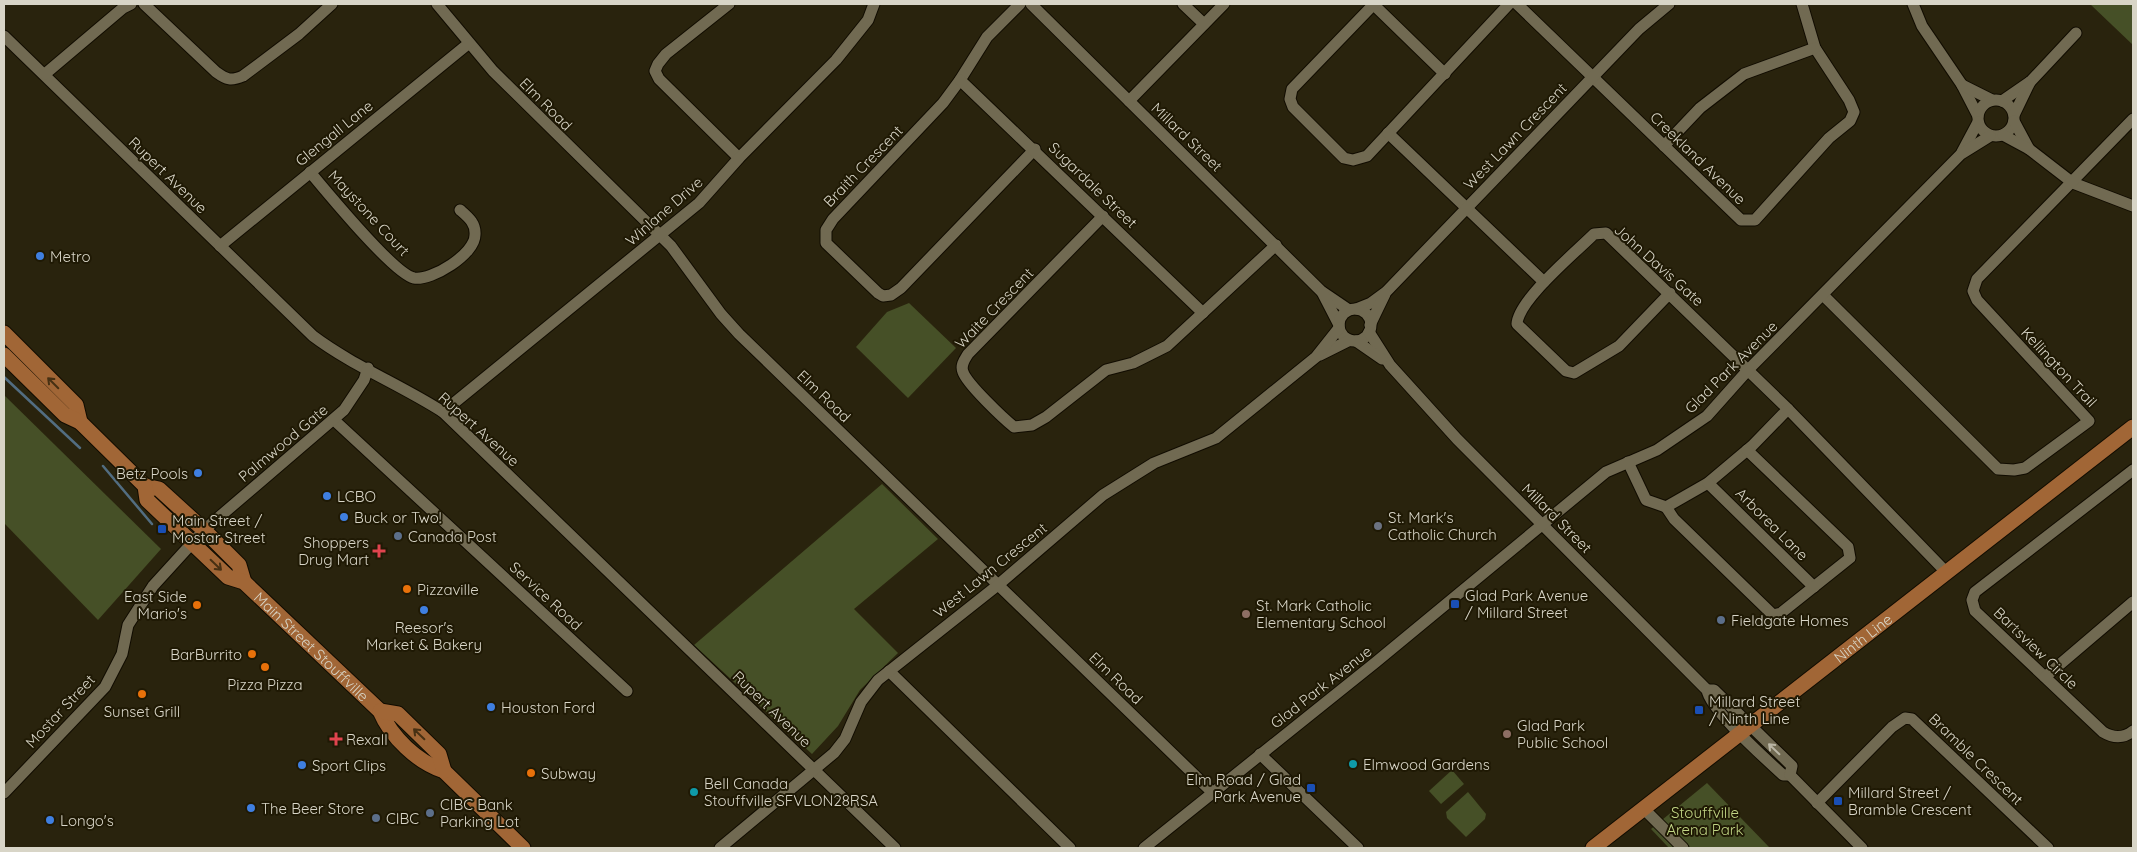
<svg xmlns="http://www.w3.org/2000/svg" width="2137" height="852" font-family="Quicksand,sans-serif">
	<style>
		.green { fill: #465027 }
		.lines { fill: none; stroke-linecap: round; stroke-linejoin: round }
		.stream { stroke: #526d81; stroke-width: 2.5 }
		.minor-casing { stroke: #110c00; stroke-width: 13 }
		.major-casing { stroke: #110c00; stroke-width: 17 }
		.minor { stroke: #716a52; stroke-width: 11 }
		.major { stroke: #a16636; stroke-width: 15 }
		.oneway { stroke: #463013 }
		.oneway2 { stroke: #b9b5a4 }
		.shop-dot { fill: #3f7fe0; stroke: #1f1904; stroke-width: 2 }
		.worship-dot { fill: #6b7280; stroke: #1f1904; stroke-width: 2 }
		.transit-dot { fill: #1a4fb4; stroke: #1f1904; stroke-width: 2 }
		.service-dot { fill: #5c6f8a; stroke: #1f1904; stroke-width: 2 }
		.health-dot { fill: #e0444e; stroke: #1f1904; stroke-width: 2 }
		.food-dot { fill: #e8710a; stroke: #1f1904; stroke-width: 2 }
		.education-dot { fill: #8d6e63; stroke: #1f1904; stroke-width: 2 }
		.culture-dot { fill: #0f9aa8; stroke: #1f1904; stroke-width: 2 }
		.labels { text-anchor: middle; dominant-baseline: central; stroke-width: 4; stroke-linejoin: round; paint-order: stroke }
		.street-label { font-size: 15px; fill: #d8d5c7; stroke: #1f1904 }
		.poi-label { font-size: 15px; fill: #d8d5c7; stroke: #1f1904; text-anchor: start }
		.park-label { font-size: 15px; fill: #c1d585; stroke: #1f1904 }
	</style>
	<rect width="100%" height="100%" fill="#29230d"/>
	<g class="green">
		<path d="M2090 4H2133V45Z"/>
		<path d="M909 303 956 348 908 398 856 347 887 312Z"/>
		<path d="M4 395 161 549 98 620 4 523Z"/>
		<path d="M882 484 938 539 854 609 898 653 860 690 838 726 812 754 694 645Z"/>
		<path d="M1452 770 1464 784 1441 804 1429 791Z"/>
		<path d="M1707 783 1770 848H1669L1651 829Z"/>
		<path d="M1468 792 1486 814 1485 819 1466 837 1447 818 1446 812Z"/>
	</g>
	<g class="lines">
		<g class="stream">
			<path d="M4 377 80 448"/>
			<path d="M103 466 152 524"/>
		</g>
		<g class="minor-casing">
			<g id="minor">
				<path d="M144 4 216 72C227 80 231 81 243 76L299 34 332 4"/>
				<path d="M437 4 493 71 671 246 721 314 739 334 1212 792"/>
				<path d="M729 4 666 54 658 64 655 71 659 79 739 158"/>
				<path d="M1020 4 987 37 960 80 943 103 833 219 826 230V243L878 293 883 296 891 295 901 288 1035 149"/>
				<path d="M1031 4 1321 291 1349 310"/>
				<path d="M1183 4 1204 24"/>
				<path d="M1373 4 1445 74"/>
				<path d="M1374 4 1292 89 1290 99 1293 107 1344 158 1353 160 1367 156 1509 4"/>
				<path d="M1517 4 1741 220H1755L1829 138 1850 121 1854 112 1849 100 1815 48 1802 4"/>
				<path d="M1913 4 1922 26 1962 85 1978 116"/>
				<path d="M4 36 313 336C353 366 401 385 443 412L895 848"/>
				<path d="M45 74 123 8 131 4"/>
				<path d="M960 80 1203 313"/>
				<path d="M1962 85 1992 100"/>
				<circle cx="1996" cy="118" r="18"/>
				<path d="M1129 101 1224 4"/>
				<path d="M2002 101 2031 81 2076 33"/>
				<path d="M2014 115 2030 82"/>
				<path d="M2014 121 2029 149"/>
				<path d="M1388 133 1544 282"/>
				<path d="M2003 135 2029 149 2073 183 2133 206"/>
				<path d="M1664 146 1700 108 1744 74 1815 48"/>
				<path d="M1962 152 1978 122"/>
				<path d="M310 172C326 191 394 274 414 278 432 281 475 254 475 235 476 223 468 217 460 210"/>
				<path d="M1103 216 968 354C965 359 960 365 963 372 967 384 1003 418 1014 427L1032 425 1046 417 1106 370 1133 363 1167 346 1276 245"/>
				<path d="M220 246 468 44"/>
				<path d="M1322 292 1339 325"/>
				<path d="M1670 293 1619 346 1574 373 1566 371 1517 324C1518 300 1576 252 1594 234L1606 233 1788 409 1946 572"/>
				<path d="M1823 295 1998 469 2014 470 2025 468 2089 421 1977 300 1973 291 1977 279 2133 119"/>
				<path d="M1356 309 1371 303 1386 292 1639 29 1669 4"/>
				<circle cx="1355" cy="325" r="16"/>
				<path d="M1370 325 1385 294"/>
				<path d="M1369 332 1390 365 1457 439 1707 690C1710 710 1766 759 1783 775H1790"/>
				<path d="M1356 341 1382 359"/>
				<path d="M1320 355 1350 340"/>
				<path d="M443 412 699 203 739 158 836 60 868 20 874 4"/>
				<path d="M334 420 627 691"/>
				<path d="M1628 462 1646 500 1666 507 1708 483 1752 446 1788 409"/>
				<path d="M2133 470 1975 592 1972 600 1975 611 2103 732C2113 738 2123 739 2133 731"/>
				<path d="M1708 483 1814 587"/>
				<path d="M1666 507 1674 519 1773 615 1781 613 1850 558 1848 547 1747 450"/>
				<path d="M889 671 1070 848"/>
				<path d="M2045 677 2133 602"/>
				<path d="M1707 690H1714L1792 766 1790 775"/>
				<path d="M1260 754 1358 848"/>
				<path d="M1790 775 1862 848"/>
				<path d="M4 793 105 687 122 654 128 625 153 586 204 530 344 410 364 380 368 368"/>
				<path d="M1817 803 1892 727 1905 718 1912 719 2048 848"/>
				<path d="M1644 809 1683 848"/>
				<path d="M720 848 834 753 845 739 861 702 878 680 998 585 1103 495 1154 463 1216 438 1316 357 1339 328"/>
				<path d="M1144 848 1376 662 1606 472 1657 450 1707 416 1748 370 1961 154 1990 136"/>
			</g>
		</g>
		<g class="major-casing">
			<g id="major">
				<path d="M4 333 76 405 80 422"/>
				<path d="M4 355 65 415 80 422 145 486 159 489 204 530 239 565 244 582"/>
				<path id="s1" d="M145 486 147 500 228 577 244 582 380 711C391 737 417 762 444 771L523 848"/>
				<path d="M380 711 398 714 439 754 444 771"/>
				<path id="s2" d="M1593 848 2133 427"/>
			</g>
		</g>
		<use href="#minor" class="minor"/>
		<use href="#major" class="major"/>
	</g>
	<defs><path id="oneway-shaft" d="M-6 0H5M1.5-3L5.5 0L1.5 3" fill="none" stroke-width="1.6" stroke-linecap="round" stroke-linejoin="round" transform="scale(1.25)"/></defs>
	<g class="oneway">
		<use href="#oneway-shaft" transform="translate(53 383) rotate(-135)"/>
		<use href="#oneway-shaft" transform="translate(216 565) rotate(44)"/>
		<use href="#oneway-shaft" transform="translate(419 734) rotate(-136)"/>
	</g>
	<use class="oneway2" href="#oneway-shaft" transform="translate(1774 749) rotate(-136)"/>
	<g class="shop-dot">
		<circle cx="40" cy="256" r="5"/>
		<circle cx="198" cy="473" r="5"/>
		<circle cx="327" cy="496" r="5"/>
		<circle cx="344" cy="517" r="5"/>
		<circle cx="424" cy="610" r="5"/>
		<circle cx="491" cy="707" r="5"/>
		<circle cx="302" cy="765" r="5"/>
		<circle cx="251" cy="808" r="5"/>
		<circle cx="50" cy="820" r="5"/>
	</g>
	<circle class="worship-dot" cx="1378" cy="526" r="5"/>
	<g class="transit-dot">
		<rect x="157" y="524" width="10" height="10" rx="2.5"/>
		<rect x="1450" y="599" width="10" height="10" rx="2.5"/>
		<rect x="1694" y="705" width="10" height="10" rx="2.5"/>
		<rect x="1306" y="783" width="10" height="10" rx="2.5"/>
		<rect x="1833" y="796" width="10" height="10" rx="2.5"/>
	</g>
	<g class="service-dot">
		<circle cx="398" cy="536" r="5"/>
		<circle cx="1721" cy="620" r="5"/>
		<circle cx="430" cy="813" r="5"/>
		<circle cx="376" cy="818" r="5"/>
	</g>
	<g class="health-dot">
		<path d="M376.5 543.5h5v5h5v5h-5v5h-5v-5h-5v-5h5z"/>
		<path d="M333.5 731.5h5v5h5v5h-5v5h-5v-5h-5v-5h5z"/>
	</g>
	<g class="food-dot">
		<circle cx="407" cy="589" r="5"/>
		<circle cx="197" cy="605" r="5"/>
		<circle cx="252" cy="654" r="5"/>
		<circle cx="265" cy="667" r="5"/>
		<circle cx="142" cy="694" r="5"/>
		<circle cx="531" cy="773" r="5"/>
	</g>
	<g class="education-dot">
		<circle cx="1246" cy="614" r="5"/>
		<circle cx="1507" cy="734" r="5"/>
	</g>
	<g class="culture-dot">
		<circle cx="1353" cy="764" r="5"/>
		<circle cx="694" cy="792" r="5"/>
	</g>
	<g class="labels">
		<g class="street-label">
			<text transform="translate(546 104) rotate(45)">Elm Road</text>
			<text transform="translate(334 133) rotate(-39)">Glengall Lane</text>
			<text transform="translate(1515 136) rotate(-46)">West Lawn Crescent</text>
			<text transform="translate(1187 137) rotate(44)">Millard Street</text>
			<text transform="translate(1698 158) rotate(44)">Creekland Avenue</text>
			<text transform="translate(863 166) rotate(-46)">Braith Crescent</text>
			<text transform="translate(168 175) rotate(44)">Rupert Avenue</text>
			<text transform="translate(1093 185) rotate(44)">Sugardale Street</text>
			<text transform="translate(664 211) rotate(-41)">Winlane Drive</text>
			<text transform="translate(369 213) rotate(47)">Maystone Court</text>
			<text transform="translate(1659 265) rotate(42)">John Davis Gate</text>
			<text transform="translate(994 308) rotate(-46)">Waite Crescent</text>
			<text transform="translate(1731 367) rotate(-45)">Glad Park Avenue</text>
			<text transform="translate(2059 367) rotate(47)">Kellington Trail</text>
			<text transform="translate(824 396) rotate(44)">Elm Road</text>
			<text transform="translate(479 429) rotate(42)">Rupert Avenue</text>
			<text transform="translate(283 443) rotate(-40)">Palmwood Gate</text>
			<text transform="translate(1557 518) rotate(45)">Millard Street</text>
			<text transform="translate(1772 524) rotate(45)">Arborea Lane</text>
			<text transform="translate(990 570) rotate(-39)">West Lawn Crescent</text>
			<text transform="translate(546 596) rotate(43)">Service Road</text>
			<text stroke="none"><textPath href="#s2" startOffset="342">Ninth Line</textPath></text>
			<text stroke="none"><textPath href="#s1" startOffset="236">Main Street Stouffville</textPath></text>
			<text transform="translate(2036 648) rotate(44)">Bartsview Circle</text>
			<text transform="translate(1116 678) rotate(44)">Elm Road</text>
			<text transform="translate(1321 687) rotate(-38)">Glad Park Avenue</text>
			<text transform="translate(772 709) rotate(44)">Rupert Avenue</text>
			<text transform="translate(60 711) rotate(-47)">Mostar Street</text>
			<text transform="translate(1976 759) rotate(44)">Bramble Crescent</text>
		</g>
		<g class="poi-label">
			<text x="50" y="256">Metro</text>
			<text x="188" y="473" text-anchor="end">Betz Pools</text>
			<text x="337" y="496">LCBO</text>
			<text x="354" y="517">Buck or Two!</text>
			<text x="1388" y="517">St. Mark's<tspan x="1388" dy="17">Catholic Church</tspan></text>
			<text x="172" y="520">Main Street /<tspan x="172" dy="17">Mostar Street</tspan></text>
			<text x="408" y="536">Canada Post</text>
			<text x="369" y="542" text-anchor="end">Shoppers<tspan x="369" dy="17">Drug Mart</tspan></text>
			<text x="417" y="589">Pizzaville</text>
			<text x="1465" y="595">Glad Park Avenue<tspan x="1465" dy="17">/ Millard Street</tspan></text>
			<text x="187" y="596" text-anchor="end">East Side<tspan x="187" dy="17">Mario's</tspan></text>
			<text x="1256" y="605">St. Mark Catholic<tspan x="1256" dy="17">Elementary School</tspan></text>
			<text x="1731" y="620">Fieldgate Homes</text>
			<text x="424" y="627" text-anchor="middle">Reesor's<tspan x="424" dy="17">Market &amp; Bakery</tspan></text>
			<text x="242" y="654" text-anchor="end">BarBurrito</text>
			<text x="265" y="684" text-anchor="middle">Pizza Pizza</text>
			<text x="1709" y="701">Millard Street<tspan x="1709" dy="17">/ Ninth Line</tspan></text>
			<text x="501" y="707">Houston Ford</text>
			<text x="142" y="711" text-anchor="middle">Sunset Grill</text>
			<text x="1517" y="725">Glad Park<tspan x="1517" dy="17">Public School</tspan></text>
			<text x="346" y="739">Rexall</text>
			<text x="1363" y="764">Elmwood Gardens</text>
			<text x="312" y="765">Sport Clips</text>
			<text x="541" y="773">Subway</text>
			<text x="1301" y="779" text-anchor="end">Elm Road / Glad<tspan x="1301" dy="17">Park Avenue</tspan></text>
			<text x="704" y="783">Bell Canada<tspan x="704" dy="17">Stouffville SFVLON28RSA</tspan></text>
			<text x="1848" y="792">Millard Street /<tspan x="1848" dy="17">Bramble Crescent</tspan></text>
			<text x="440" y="804">CIBC Bank<tspan x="440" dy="17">Parking Lot</tspan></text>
			<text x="261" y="808">The Beer Store</text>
			<text x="386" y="818">CIBC</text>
			<text x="60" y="820">Longo's</text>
		</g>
		<g class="park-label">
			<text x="1705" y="812">Stouffville<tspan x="1705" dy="17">Arena Park</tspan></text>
		</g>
	</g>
	<rect width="2137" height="852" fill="none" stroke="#d8d5c7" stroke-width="10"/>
</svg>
